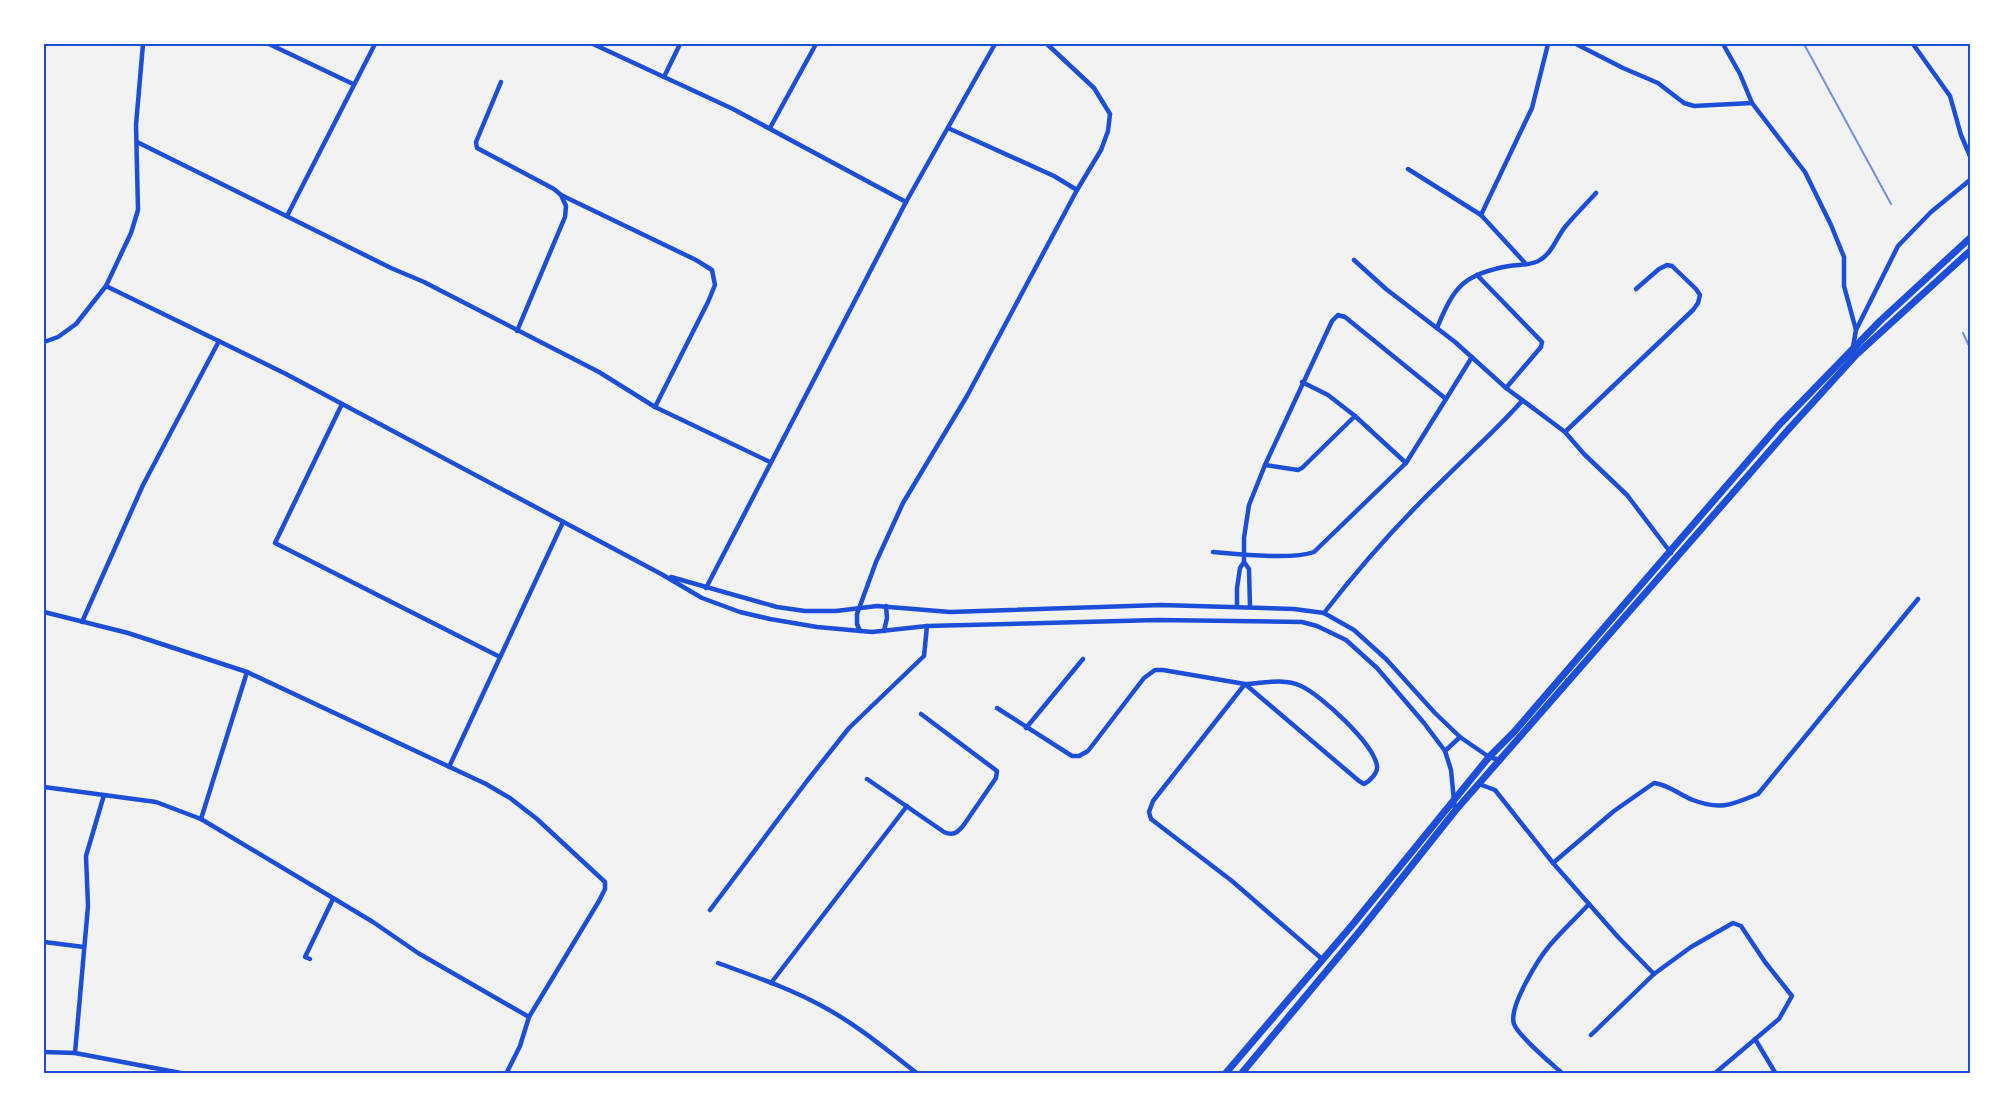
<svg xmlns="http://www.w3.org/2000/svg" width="2014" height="1117" font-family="Literata,serif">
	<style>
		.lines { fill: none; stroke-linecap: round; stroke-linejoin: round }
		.minor { stroke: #1d4ed8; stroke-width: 4.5 }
		.trunk { stroke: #1d4ed8; stroke-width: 7 }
		.rail { stroke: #7290e2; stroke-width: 2 }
		.neatline { fill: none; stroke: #1d4ed8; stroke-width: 2 }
	</style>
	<rect width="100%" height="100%" fill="#f2f2f2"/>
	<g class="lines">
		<g class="minor">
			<path d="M269 44 353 84"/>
			<path d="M593 44 733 109 906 202"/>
			<path d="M1576 44 1623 68 1658 83 1684 103 1694 106 1752 103"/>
			<path d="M1723 44 1740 74 1752 103 1805 172 1831 225 1844 257V286L1856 330"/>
			<path d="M1913 44 1950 96 1961 135 1970 156"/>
			<path d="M664 77 680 44"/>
			<path d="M501 82 476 142 477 148 554 189 561 195 696 260 712 270 715 285 708 302 655 407"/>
			<path d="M770 128 816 44"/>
			<path d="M948 128 1054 176 1077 190"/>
			<path d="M137 142 391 268 424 282 599 372 655 407 770 462"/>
			<path d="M1408 169 1481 215 1526 264"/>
			<path d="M1481 215 1532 108 1548 44"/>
			<path d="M287 216 375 44"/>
			<path d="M1354 260 1386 289 1455 342 1506 388 1565 432 1584 454 1627 495 1671 553"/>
			<path d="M1477 275 1542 342 1541 347 1506 388"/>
			<path d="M106 286 286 374 663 575 702 598 740 612 770 619 817 627 872 632 927 626 1158 620 1302 622 1317 626 1346 640 1377 668 1424 723 1445 751 1451 770 1455 811"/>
			<path d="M1437 328C1454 287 1463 274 1509 266 1519 264 1531 266 1540 260 1552 253 1557 237 1565 227 1575 215 1586 204 1596 193"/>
			<path d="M517 331 565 217 566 206 561 195"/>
			<path d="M44 342 58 337 76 324 106 286 131 233 138 210 136 125 143 44"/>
			<path d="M1853 347 1856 330 1898 246 1931 212 1970 180"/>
			<path d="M1302 382 1328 395 1355 416 1406 463"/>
			<path d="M342 404 275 543 500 657"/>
			<path d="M1565 432 1693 310 1698 303 1700 295 1696 289 1672 266 1667 265 1659 269 1636 289"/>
			<path d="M1265 465 1298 470 1302 468 1355 416"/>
			<path d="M1213 552C1237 554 1292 560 1314 552L1406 463 1446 399"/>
			<path d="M1244 562 1249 569 1250 607"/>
			<path d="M671 577 777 607 805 611H836L877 606 950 612 1161 605 1294 609 1324 613 1354 630 1386 659 1435 713 1460 737 1489 757 1500 760"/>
			<path d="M706 588 906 202 995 44"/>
			<path d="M1237 606V588L1240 568 1244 562V538L1249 505 1265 465 1332 321 1338 315 1345 317 1446 399 1472 357"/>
			<path d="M44 612 128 633 247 672"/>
			<path d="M1324 613C1361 565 1403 518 1447 476 1472 451 1498 428 1522 401"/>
			<path d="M82 622 143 485 219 341"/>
			<path d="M860 631 857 624V614L876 562 903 503 967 396 1077 190 1101 150 1108 131 1110 114 1094 88 1047 44"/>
			<path d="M884 631 887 618 886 606"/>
			<path d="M997 708 1072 756H1079L1088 751 1144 678 1155 670H1163L1245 684 1359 781 1364 784C1370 781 1378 773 1377 766 1374 744 1321 695 1301 686 1284 678 1263 683 1245 684L1153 801 1149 812 1151 819 1232 881 1322 959"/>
			<path d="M1026 728 1083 659"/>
			<path d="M1445 751 1460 737"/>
			<path d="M449 767 563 522"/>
			<path d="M867 779 944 832C953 836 957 833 963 826L996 778 997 771 921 714"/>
			<path d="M1479 784 1495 790 1553 863 1618 937 1654 974 1691 947 1733 923 1741 926 1765 962 1792 996 1779 1019 1714 1074"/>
			<path d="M44 787 104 795"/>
			<path d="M201 819 247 672 486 784 510 798 537 819 605 882V889L599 901 529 1017"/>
			<path d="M1553 863 1614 811 1654 783C1670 785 1679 795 1693 800 1721 811 1733 804 1758 794L1918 599"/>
			<path d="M710 910 807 781 849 728 924 656 927 626"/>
			<path d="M44 942 84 947"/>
			<path d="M310 959 305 957 333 899"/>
			<path d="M718 963C753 976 789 988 822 1006 856 1024 887 1050 918 1074"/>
			<path d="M771 983 907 806"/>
			<path d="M1591 1035 1654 974"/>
			<path d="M1755 1039 1776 1074"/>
			<path d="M44 1052 75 1053 186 1074"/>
			<path d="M75 1053 88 906 86 856 104 795 156 802 201 819 373 922 418 953 529 1017 520 1046 506 1074"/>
			<path d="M1563 1074C1552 1064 1518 1036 1514 1024 1508 1007 1539 958 1550 945 1562 931 1576 918 1589 904"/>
		</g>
		<g class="trunk">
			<path d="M1225 1074 1353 924 1489 757 1514 732 1779 425 1880 321 1970 238"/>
			<path d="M1241 1074 1359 932 1455 811 1787 431 1856 355 1970 251"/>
		</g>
		<g class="rail">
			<path d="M1804 44 1891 204"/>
			<path d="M1963 333 1970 348"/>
		</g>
	</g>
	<rect width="2014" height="1117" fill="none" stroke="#ffffff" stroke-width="90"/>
	<rect x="45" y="45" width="1924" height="1027" class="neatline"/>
</svg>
